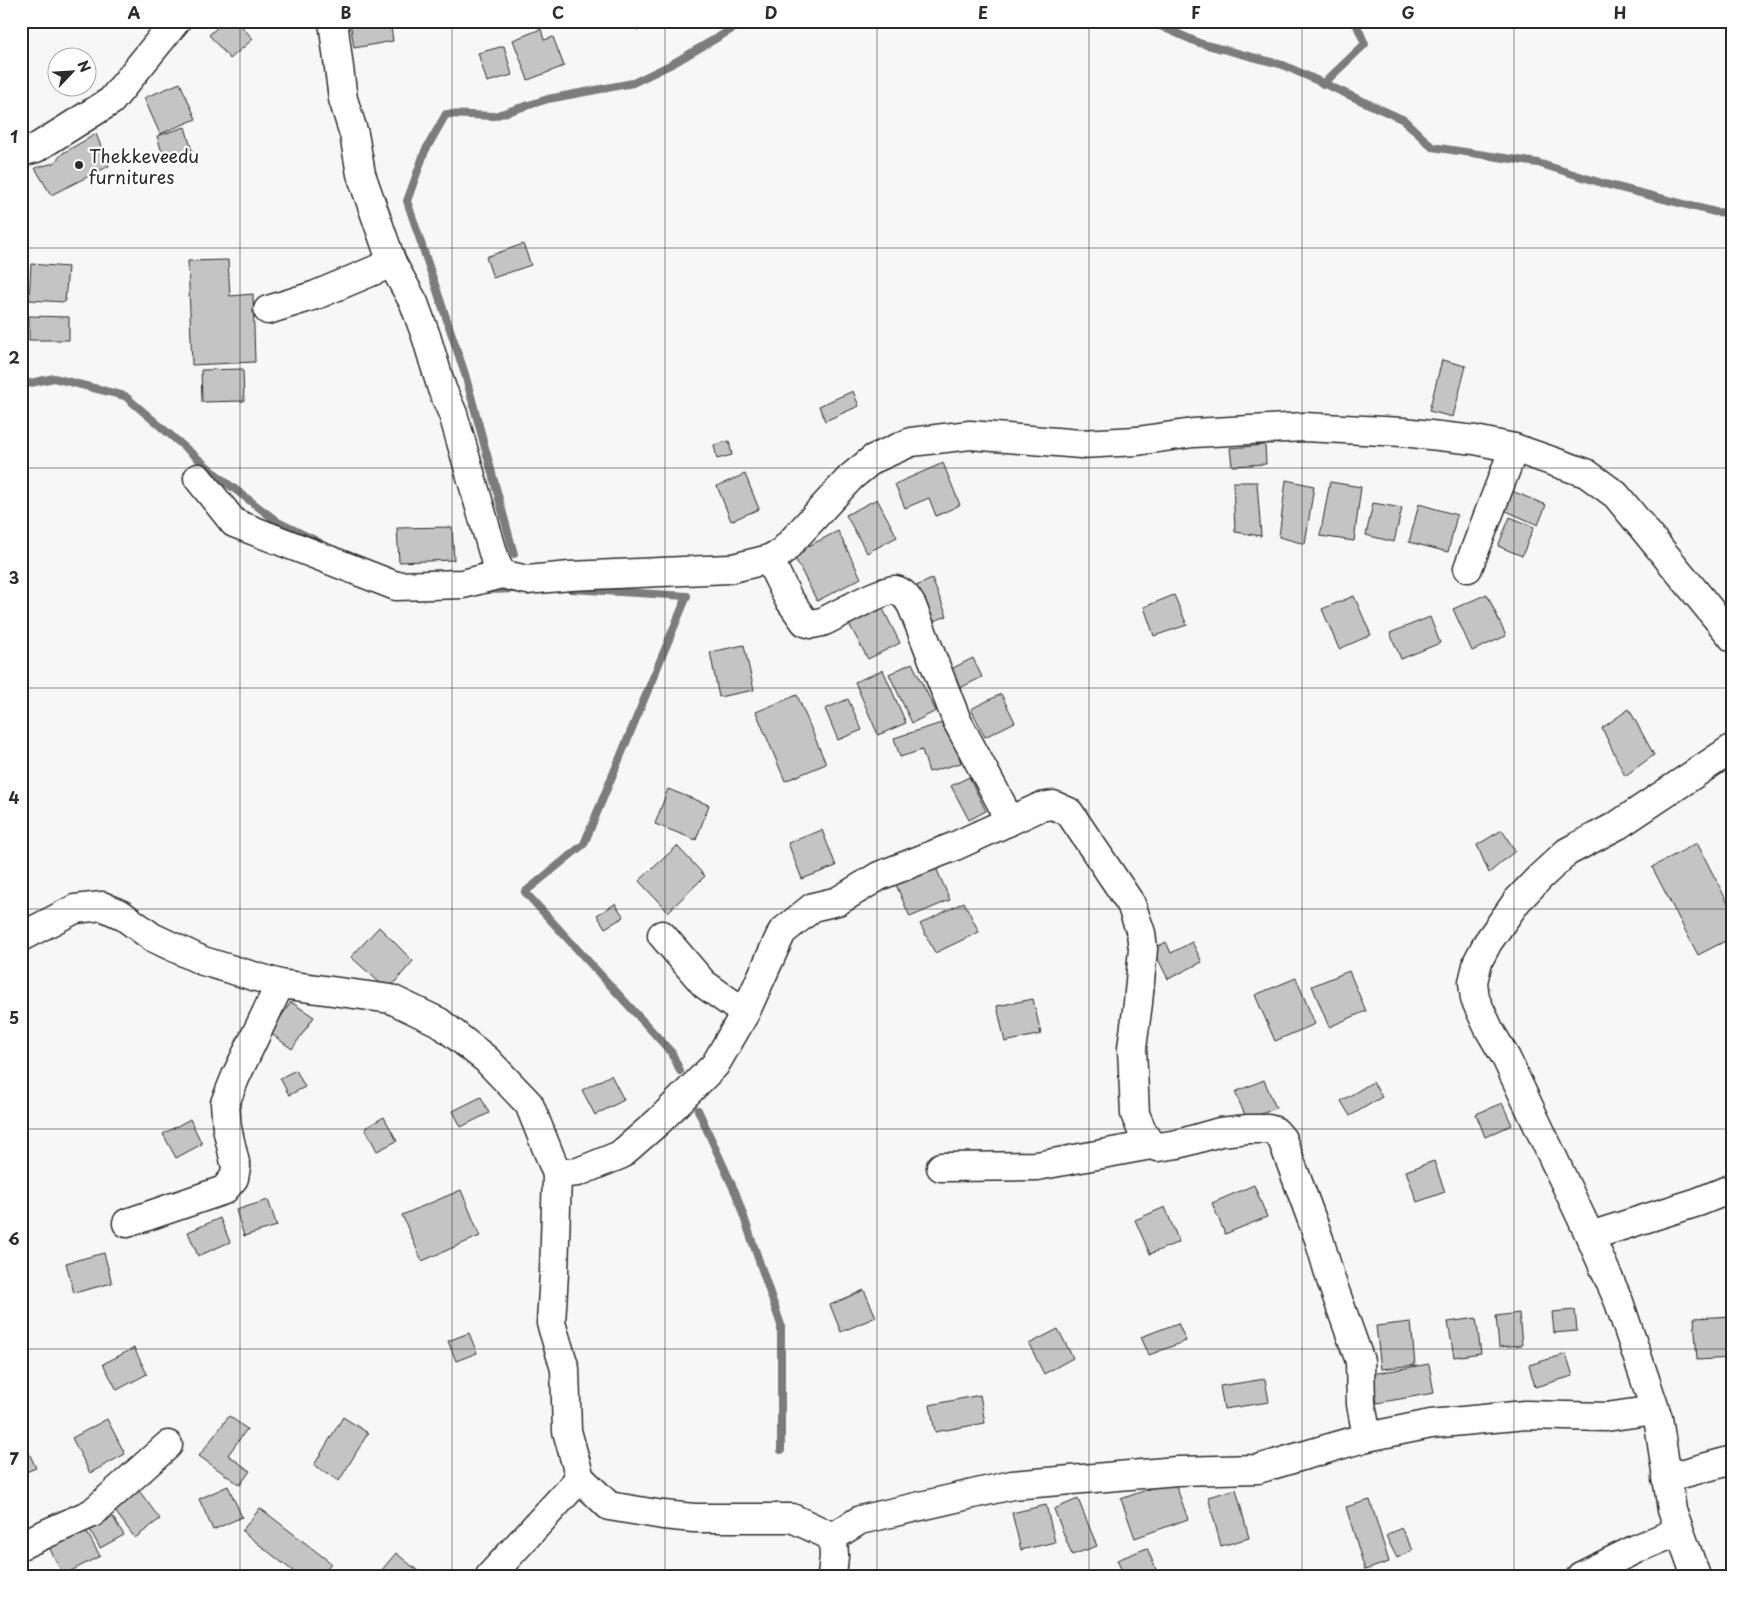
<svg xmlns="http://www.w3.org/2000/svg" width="1754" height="1597" font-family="'Playpen Sans',sans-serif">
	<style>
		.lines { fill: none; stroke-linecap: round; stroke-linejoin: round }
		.stream { stroke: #7b7b7b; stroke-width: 8 }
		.building { fill: #c4c4c4; stroke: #2b2b2b }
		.street-casing { stroke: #2b2b2b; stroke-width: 31 }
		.secondary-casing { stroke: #2b2b2b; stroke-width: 31 }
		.street { stroke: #fff; stroke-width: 28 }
		.secondary { stroke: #fff; stroke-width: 28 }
		.grid { fill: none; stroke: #2b2b2b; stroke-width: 1; stroke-opacity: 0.55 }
		.poi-dot { fill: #2b2b2b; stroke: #fff; stroke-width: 2 }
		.labels { text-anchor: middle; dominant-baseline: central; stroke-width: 4.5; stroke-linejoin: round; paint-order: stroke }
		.poi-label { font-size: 18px; fill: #2b2b2b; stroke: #fff; text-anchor: start }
		.neatline { fill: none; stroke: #2b2b2b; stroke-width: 2 }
		.grid-label { font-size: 16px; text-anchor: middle; font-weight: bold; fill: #2b2b2b }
	</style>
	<rect width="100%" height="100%" fill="#f7f7f7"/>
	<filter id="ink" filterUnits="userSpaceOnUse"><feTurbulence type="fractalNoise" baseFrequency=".02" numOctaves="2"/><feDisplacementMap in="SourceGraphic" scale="10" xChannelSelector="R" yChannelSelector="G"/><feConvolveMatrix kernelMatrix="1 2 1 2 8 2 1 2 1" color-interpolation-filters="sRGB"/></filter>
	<g filter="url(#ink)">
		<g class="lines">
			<g class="stream">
				<path d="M1149 21 1199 43 1283 65 1404 120 1432 147 1538 163 1605 184 1715 212 1733 213"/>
				<path d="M1323 84 1365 44 1355 21"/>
				<path d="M21 385 54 378 125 396 224 481 278 522 319 542"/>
				<path d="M514 554 465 374 407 201 425 151 446 114 494 116 548 99 633 83 672 64 746 21"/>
				<path d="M571 589 687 596 584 844 525 892 672 1053 680 1071"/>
				<path d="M489 590 517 589"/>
				<path d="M698 1110 736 1194 781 1325V1450"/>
			</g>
		</g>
		<g class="building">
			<path d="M224 21H237L253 39 230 59 209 35Z"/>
			<path d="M350 21H390L393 41 354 48Z"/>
			<path d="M633 21H656L637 30Z"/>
			<path d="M541 29 544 40 553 37 564 66 528 80 513 40Z"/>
			<path d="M504 46 512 75 487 82 478 53Z"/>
			<path d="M21 83 30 104 21 108Z"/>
			<path d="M180 83 196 119 160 134 144 98Z"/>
			<path d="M185 127 192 151 164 159 157 136Z"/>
			<path d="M96 134 109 166 51 195 35 168 54 163 63 153Z"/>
			<path d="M523 244 531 265 493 278 486 257Z"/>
			<path d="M228 260 230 296 253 294 255 362 192 365 188 261Z"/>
			<path d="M31 264 68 267 65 302 29 300Z"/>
			<path d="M29 316 69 317V340H29Z"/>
			<path d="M1442 360 1466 366 1453 417 1429 411Z"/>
			<path d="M243 369 244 401 202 402 201 370Z"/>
			<path d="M853 391 859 406 825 421 819 406Z"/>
			<path d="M729 441 732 455 717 459 714 445Z"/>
			<path d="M1265 445 1266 464 1232 466 1230 448Z"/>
			<path d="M943 463 960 505 936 516 929 498 905 508 895 484Z"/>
			<path d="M745 474 759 509 731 521 717 486Z"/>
			<path d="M1286 480 1314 486 1305 544 1279 537Z"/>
			<path d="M1233 482H1257L1261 536 1235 532Z"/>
			<path d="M1330 482 1361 487 1354 541 1320 536Z"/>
			<path d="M1512 491 1546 505 1538 525 1504 510Z"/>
			<path d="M877 499 897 537 867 553 846 515Z"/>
			<path d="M1373 503 1402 508 1394 542 1366 535Z"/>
			<path d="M1419 504 1457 515 1448 552 1409 542Z"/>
			<path d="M1510 517 1534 527 1522 556 1498 546Z"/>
			<path d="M452 527 454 560 399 562 397 528Z"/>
			<path d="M838 531 861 578 817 601 793 554Z"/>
			<path d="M932 579 947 616 924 625 909 589Z"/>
			<path d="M1487 594 1506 636 1472 651 1453 609Z"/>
			<path d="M1174 595 1187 625 1154 636 1144 607Z"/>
			<path d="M1354 596 1371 635 1339 649 1322 609Z"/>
			<path d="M881 605 900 643 868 659 848 622Z"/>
			<path d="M1430 617 1440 643 1401 659 1390 633Z"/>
			<path d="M744 645 754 690 719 697 710 652Z"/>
			<path d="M973 658 982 677 956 690 947 671Z"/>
			<path d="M912 663 936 711 912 723 889 674Z"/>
			<path d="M883 670 906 723 878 735 855 682Z"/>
			<path d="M1001 694 1015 722 985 737 971 709Z"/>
			<path d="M797 695 826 764 785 781 756 712Z"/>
			<path d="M848 699 862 730 838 740 825 709Z"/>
			<path d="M1629 709 1654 755 1625 776 1602 728Z"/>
			<path d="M948 721 961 763 929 772 922 750 900 757 894 738Z"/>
			<path d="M969 777 986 811 969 820 951 786Z"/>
			<path d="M668 789 709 805 696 840 655 824Z"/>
			<path d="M822 830 836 866 802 879 788 843Z"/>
			<path d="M1502 830 1515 851 1489 873 1477 845Z"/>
			<path d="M1697 843 1733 913V937L1698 955 1652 867Z"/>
			<path d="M677 846 705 876 668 912 639 881Z"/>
			<path d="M934 863 950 900 910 917 894 880Z"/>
			<path d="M964 902 979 932 935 953 920 924Z"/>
			<path d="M615 904 624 917 605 928 597 915Z"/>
			<path d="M379 927 413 961 388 990 351 957Z"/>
			<path d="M1166 942 1171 953 1192 942 1202 962 1168 979 1153 949Z"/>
			<path d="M1349 971 1366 1011 1329 1027 1312 986Z"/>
			<path d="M1296 978 1315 1024 1275 1041 1255 995Z"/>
			<path d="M1033 999 1041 1034 1005 1042 997 1006Z"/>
			<path d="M291 1002 314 1017 292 1049 270 1033Z"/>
			<path d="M296 1070 305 1087 289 1095 280 1078Z"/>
			<path d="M611 1075 624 1100 595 1115 582 1090Z"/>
			<path d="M1264 1080 1276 1108 1247 1120 1235 1092Z"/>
			<path d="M1373 1082 1382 1097 1350 1116 1341 1101Z"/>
			<path d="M481 1097 489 1113 461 1127 453 1111Z"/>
			<path d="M1502 1103 1512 1125 1485 1137 1476 1114Z"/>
			<path d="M384 1117 397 1141 377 1151 365 1128Z"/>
			<path d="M190 1119 202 1144 176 1158 163 1134Z"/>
			<path d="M1434 1161 1445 1192 1417 1202 1406 1171Z"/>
			<path d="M1254 1185 1267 1217 1225 1234 1212 1203Z"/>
			<path d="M461 1190 480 1236 422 1261 402 1215Z"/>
			<path d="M268 1200 277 1226 244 1236 236 1210Z"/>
			<path d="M1165 1207 1179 1242 1150 1254 1135 1220Z"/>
			<path d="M220 1218 230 1242 198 1256 188 1232Z"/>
			<path d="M104 1253 112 1283 74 1293 66 1263Z"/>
			<path d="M864 1290 876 1317 841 1332 830 1305Z"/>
			<path d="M1575 1310 1577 1331 1554 1333 1552 1312Z"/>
			<path d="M1519 1313 1522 1345 1499 1347 1496 1316Z"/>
			<path d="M1733 1316V1358L1697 1360 1694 1318Z"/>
			<path d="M1476 1318 1481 1353 1454 1357 1448 1322Z"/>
			<path d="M1411 1322 1415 1365 1381 1369 1376 1326Z"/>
			<path d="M1178 1323 1186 1341 1149 1355 1141 1337Z"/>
			<path d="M1058 1329 1073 1358 1044 1374 1029 1344Z"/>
			<path d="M469 1333 477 1353 456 1361 448 1341Z"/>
			<path d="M134 1348 147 1374 117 1390 103 1364Z"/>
			<path d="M1566 1354 1573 1376 1535 1387 1529 1365Z"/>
			<path d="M1429 1364 1434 1393 1377 1403 1372 1374Z"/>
			<path d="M1265 1379 1269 1402 1224 1409 1220 1386Z"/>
			<path d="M980 1395 985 1423 935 1432 930 1405Z"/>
			<path d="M229 1416 247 1429 228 1455 250 1471 240 1485 199 1456Z"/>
			<path d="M343 1417 368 1433 339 1481 314 1465Z"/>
			<path d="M107 1419 125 1454 90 1473 72 1438Z"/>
			<path d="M21 1436 36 1468 21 1474Z"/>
			<path d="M1174 1480 1188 1519 1135 1538 1121 1499Z"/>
			<path d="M228 1486 242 1517 213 1530 199 1499Z"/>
			<path d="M137 1488 160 1519 135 1538 112 1507Z"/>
			<path d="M1236 1489 1249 1538 1221 1546 1208 1497Z"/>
			<path d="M1078 1499 1097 1546 1072 1555 1054 1509Z"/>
			<path d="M1370 1500 1389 1562 1365 1570 1346 1507Z"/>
			<path d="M1046 1505 1055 1542 1021 1550 1012 1513Z"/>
			<path d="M260 1508 331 1563 321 1576H299L242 1531Z"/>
			<path d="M113 1517 124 1535 100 1548 90 1530Z"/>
			<path d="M1401 1528 1413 1550 1397 1558 1386 1536Z"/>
			<path d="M85 1529 100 1556 63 1575 49 1547Z"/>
			<path d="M1147 1548 1157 1572 1148 1576H1124L1117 1560Z"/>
			<path d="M396 1553 424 1576H385L380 1572Z"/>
		</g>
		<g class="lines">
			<g class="street-casing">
				<g id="street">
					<path d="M333 21 343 99 354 134 361 174 392 263 414 303 426 336 442 389 453 414 496 563 502 574 527 580 570 576 729 569 769 559 782 552 851 477 873 459 911 442 970 435 1081 444 1137 441 1193 433 1304 427 1403 432 1475 440 1514 448 1586 473 1616 495 1733 638"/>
					<path d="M268 310 316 295 392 263"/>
					<path d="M198 478 234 523 396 586 463 584 502 574"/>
					<path d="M769 559 788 598 805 622 812 624 822 622C836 616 882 589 895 590 904 592 908 599 912 606L957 721 1001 803 1008 822"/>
					<path d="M1468 568 1514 448"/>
					<path d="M662 935 704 984 745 1013"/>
					<path d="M21 937 75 909 102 906 122 915 152 937 203 961 280 984 391 999 439 1022 486 1059 529 1104 557 1174 554 1273 551 1323 565 1369 567 1431 580 1478 609 1506 663 1515 694 1518H792L833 1537 860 1520 1012 1485 1177 1471 1258 1469 1367 1437 1431 1424 1525 1415 1606 1417 1655 1410"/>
					<path d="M941 1167 1037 1166 1151 1145"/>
					<path d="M557 1174 578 1172 620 1155 659 1121 715 1065 745 1013 782 932 813 907 838 901 879 876 953 847 1040 807 1053 805 1069 812 1131 904 1141 933 1143 949 1138 1003 1132 1048 1135 1114 1143 1133 1151 1145 1158 1147 1178 1144 1220 1132 1248 1129H1268L1275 1131 1282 1139 1319 1239 1331 1280 1360 1361 1361 1404 1367 1437"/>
					<path d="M127 1223 224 1190 234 1178 236 1167 227 1128 225 1103 236 1076 280 984"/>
					<path d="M1590 1236 1698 1202 1733 1188"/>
					<path d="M1666 1478 1733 1460"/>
					<path d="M21 1545 92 1513 168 1445"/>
					<path d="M490 1576 580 1478"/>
					<path d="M832 1576 834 1556 833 1537"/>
					<path d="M1581 1576 1636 1549 1679 1531"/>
				</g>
			</g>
			<g class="secondary-casing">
				<g id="secondary">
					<path d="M21 152 36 148 111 101 176 21"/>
					<path d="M1696 1576 1672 1510 1658 1418 1619 1302 1590 1236 1506 1058 1489 1029 1475 999 1473 982 1478 961 1488 942 1517 901 1540 877 1567 852 1618 825 1733 748"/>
				</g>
			</g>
			<use href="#street" class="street"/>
			<use href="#secondary" class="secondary"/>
		</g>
	</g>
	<path class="grid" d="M240 21V1576M452 21V1576M665 21V1576M877 21V1576M1089 21V1576M1302 21V1576M1514 21V1576M21 248H1733M21 468H1733M21 688H1733M21 909H1733M21 1129H1733M21 1349H1733"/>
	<circle class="poi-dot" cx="79" cy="165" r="5"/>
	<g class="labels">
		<g class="poi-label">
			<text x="89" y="155">Thekkeveedu<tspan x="89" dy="21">furnitures</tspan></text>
		</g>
	</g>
	<rect width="1754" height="1597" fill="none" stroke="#fff" stroke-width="55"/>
	<g transform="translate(72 72) rotate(65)"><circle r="24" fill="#ffffff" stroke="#aaaaaa"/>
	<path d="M0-4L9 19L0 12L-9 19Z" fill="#2b2b2b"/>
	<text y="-8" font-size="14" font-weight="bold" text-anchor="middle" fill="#2b2b2b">N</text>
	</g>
	<rect x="28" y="28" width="1698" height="1542" class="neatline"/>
	<g class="grid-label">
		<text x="134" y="19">A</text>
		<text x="346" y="19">B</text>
		<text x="558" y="19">C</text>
		<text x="771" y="19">D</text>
		<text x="983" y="19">E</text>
		<text x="1196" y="19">F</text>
		<text x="1408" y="19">G</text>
		<text x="1620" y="19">H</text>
		<text x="14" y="143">1</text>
		<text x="14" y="364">2</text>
		<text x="14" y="584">3</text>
		<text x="14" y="804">4</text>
		<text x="14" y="1024">5</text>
		<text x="14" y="1245">6</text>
		<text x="14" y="1465">7</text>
	</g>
</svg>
